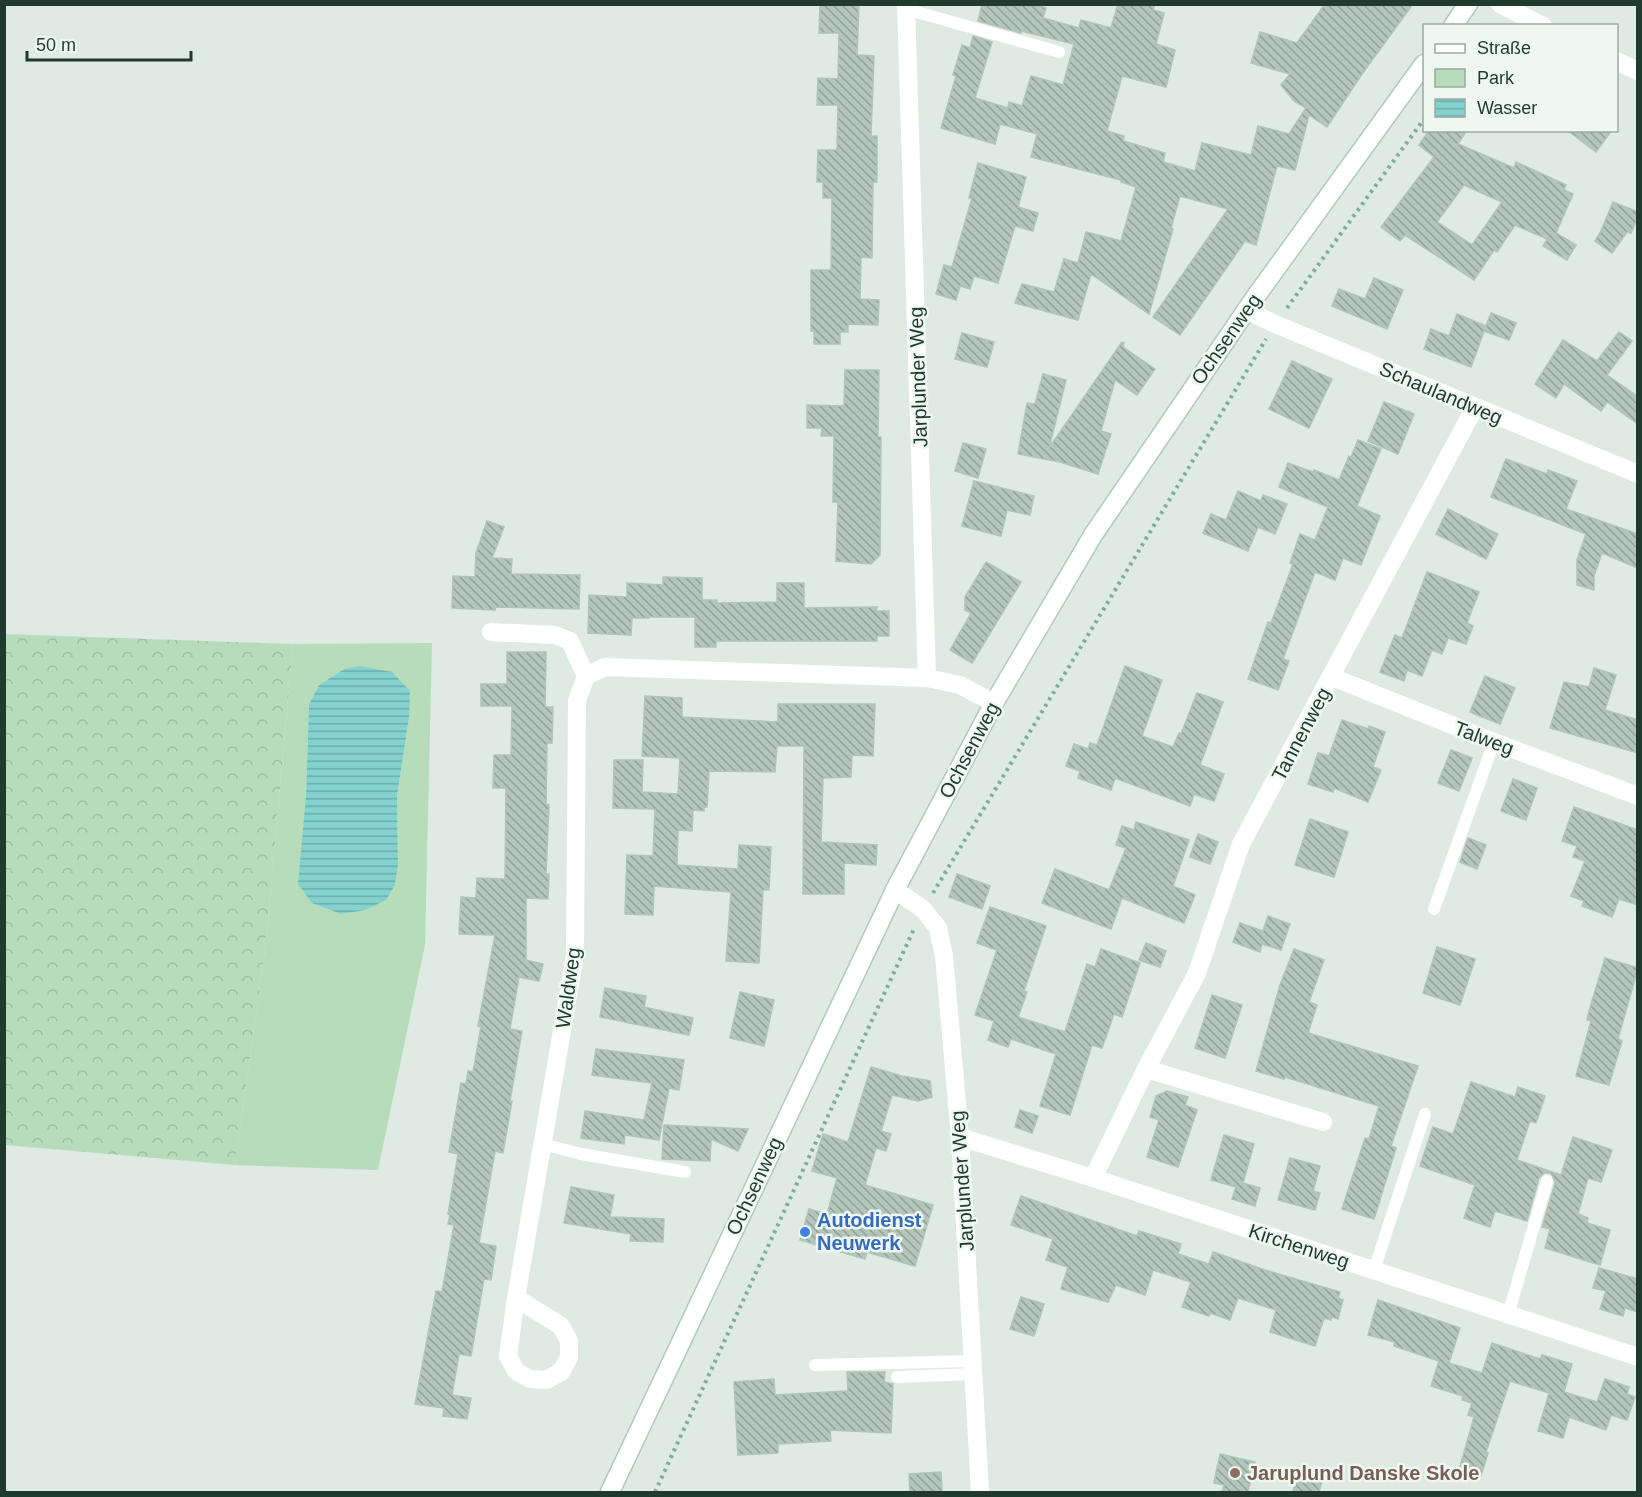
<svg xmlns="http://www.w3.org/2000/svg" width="1642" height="1497" font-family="Arial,sans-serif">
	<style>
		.green { fill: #b6dcba; fill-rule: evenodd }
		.forest { fill: url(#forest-crowns) }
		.water { fill: url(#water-rules) }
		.building { fill: url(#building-back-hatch); stroke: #b1c4b9; stroke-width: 1.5; fill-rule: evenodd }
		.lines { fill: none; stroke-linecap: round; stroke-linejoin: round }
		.secondary-casing { stroke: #b1cabd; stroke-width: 21 }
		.path { stroke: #7eaf97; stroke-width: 4; stroke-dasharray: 3 4.5; stroke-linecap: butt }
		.service { stroke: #fff; stroke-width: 12 }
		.minor { stroke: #fff; stroke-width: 18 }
		.secondary { stroke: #fff; stroke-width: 18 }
		.shop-dot { fill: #3f7fe0; stroke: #eff7f1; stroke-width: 2 }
		.education-dot { fill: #8d6e63; stroke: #eff7f1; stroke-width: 2 }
		.labels { text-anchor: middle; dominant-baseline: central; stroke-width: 5; stroke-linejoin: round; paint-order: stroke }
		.street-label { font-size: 20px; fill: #1f3a2e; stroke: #eff7f1 }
		.shop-label { font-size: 20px; font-weight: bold; fill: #366cbe; stroke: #eff7f1; text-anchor: start }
		.education-label { font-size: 20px; font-weight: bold; fill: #785e54; stroke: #eff7f1; text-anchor: start }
	</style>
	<defs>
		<pattern id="forest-crowns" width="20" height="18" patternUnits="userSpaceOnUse" patternTransform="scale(1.5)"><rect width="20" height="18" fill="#b6dcba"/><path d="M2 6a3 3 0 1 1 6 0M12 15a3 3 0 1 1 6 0" fill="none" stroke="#9cbea0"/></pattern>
		<pattern id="water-rules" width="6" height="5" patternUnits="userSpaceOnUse" patternTransform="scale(1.5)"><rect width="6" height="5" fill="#84d2d0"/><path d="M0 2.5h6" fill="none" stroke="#6baba9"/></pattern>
		<pattern id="building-back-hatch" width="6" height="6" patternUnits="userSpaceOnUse" patternTransform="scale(1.5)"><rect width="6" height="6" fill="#b4c5bb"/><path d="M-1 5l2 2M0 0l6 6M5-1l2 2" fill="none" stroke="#92a198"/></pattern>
	</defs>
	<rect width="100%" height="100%" fill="#deeae3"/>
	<path class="green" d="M432 643 425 945 378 1170 235 1165 266 942 293 644ZM344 669 409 718 397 796 398 865 395 885 306 796 309 704 319 685Z"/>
	<path class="forest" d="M5 634 293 644 266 942 235 1165 5 1145Z"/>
	<path class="water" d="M360 666 392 672 410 691 409 718 397 796 398 865 395 885 386 900 365 910 341 914 312 903 298 884 306 796 309 704 319 685 344 669Z"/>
	<g class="building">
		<path d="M820 4H859L857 55 874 56 871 136H877V182H873L872 258 861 257 860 299 879 300 878 325 848 324V332H840V344H814V331H811V270H831L832 198H823V182H817L818 150H837L838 105H817L818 78 838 79 839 33H819Z"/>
		<path d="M982 4H1034L1046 8 1043 18 1079 28 1081 20 1111 28 1118 4H1155L1153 10 1164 13 1156 44 1175 50 1166 87 1122 76 1107 131 1124 136 1123 141 1165 153 1163 162 1195 171 1202 143 1251 155 1258 126 1289 134 1306 108 1294 101 1281 85 1290 74 1251 63 1260 32 1297 43 1325 4H1413L1362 74 1327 127 1309 115 1295 170 1277 166 1256 245 1245 241 1180 335 1153 317 1228 209 1180 196 1171 228 1173 229 1149 314 1091 274 1078 320 1015 303 1022 284 1054 292 1064 259 1078 263 1086 232 1121 241 1136 187 1121 182V180L1031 157 1037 134 1000 124 995 144 941 128 956 76 953 75 962 45 970 48 973 36 992 42 975 98 1008 108 1009 102 1022 106 1031 76 1063 85 1074 44 1021 31V33L978 21Z"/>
		<path d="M1429 130H1467L1458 144 1514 168 1516 162 1566 185 1564 190 1573 194 1556 233 1576 245 1567 260 1543 246 1547 239 1515 225 1497 252 1494 250 1474 280 1405 235 1400 241 1381 227 1434 157 1419 145ZM1464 185 1502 202 1472 245 1437 222Z"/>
		<path d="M1567 130H1612L1596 152Z"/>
		<path d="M978 163 1026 177 1018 207 1038 213 1033 231 1015 226 998 283 974 276 970 289 960 286 956 300 936 294 944 265 952 267 972 198H969Z"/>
		<path d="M1613 202 1638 212V217L1631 233 1627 232 1612 253 1595 241 1601 231Z"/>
		<path d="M1374 278 1403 290 1387 329 1332 306 1339 289 1365 299Z"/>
		<path d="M1491 313 1516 323 1509 340 1484 331 1471 367 1424 349 1431 329 1449 336 1457 314 1486 326Z"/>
		<path d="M1619 332 1632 341 1607 375 1638 397V424L1607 402 1601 411 1564 384 1556 398 1535 384 1563 340 1597 361Z"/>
		<path d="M962 333 994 342 987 367 955 359Z"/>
		<path d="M1122 342 1124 343 1123 347 1155 369 1137 395 1115 380 1101 431 1111 434 1098 474 1060 462 1018 454 1027 403 1035 404 1043 374 1066 380 1049 448Z"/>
		<path d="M1292 361 1332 379 1309 428 1269 409Z"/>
		<path d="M845 370H879L878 437H881L880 555 871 564 836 561 838 502H833L834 436H821L822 428H807V405L844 406Z"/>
		<path d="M1384 402 1414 414 1398 454 1368 441Z"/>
		<path d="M1358 440 1381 449 1357 506 1380 516 1361 565 1343 558 1335 580 1315 572 1283 659 1289 661 1278 690 1248 679 1268 622 1271 623 1293 564 1290 563 1300 534 1315 540 1328 507 1279 487 1288 463 1313 472 1314 470 1339 480 1349 456 1351 457Z"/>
		<path d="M963 443 986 449 978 478 955 471Z"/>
		<path d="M1506 459 1547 474 1548 470 1577 481 1566 509 1638 534V568L1602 553 1594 576V590L1577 585V560L1586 534 1491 497Z"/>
		<path d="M974 481 1034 496 1030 515 1007 510 1001 536 962 526Z"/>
		<path d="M1238 491 1261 501 1263 495 1287 504 1275 534 1258 527 1248 551 1203 533 1211 514 1226 520Z"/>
		<path d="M1448 509 1498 534 1486 559 1436 534Z"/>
		<path d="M487 521 504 527 492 558 512 559 511 574 580 575 579 609 496 607 495 610 452 608 453 576 475 577 476 553Z"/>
		<path d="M986 562 1021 582 972 663 950 650 971 613 965 610V597Z"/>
		<path d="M1427 572 1479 592 1467 623 1473 626 1466 644 1448 638 1442 654 1432 650 1422 676 1407 670 1404 681 1380 672 1395 635 1402 638Z"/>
		<path d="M663 577 702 578V600H717V603L777 602V583H804V608L877 607 876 611H889V636H877V641H716V647H695V617H649V618H632L631 635 588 633 589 595 627 597V583L663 585Z"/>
		<path d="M507 652H546L545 707H553L552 743H547L546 804 549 805 546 874H549L548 899 526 898V960L543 964 539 981 519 977 510 1029 522 1031 510 1101H512L503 1153 495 1151 479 1243 496 1246 491 1280 484 1279 471 1356 459 1354 452 1395 471 1398 467 1419 443 1416 444 1408 415 1404 436 1291 442 1292 454 1225 448 1224 450 1215 448 1214 458 1154 449 1152 461 1083 466 1084 468 1071 473 1072 481 1027 478 1026 495 935 459 934 461 897 476 898 477 878 505 879 506 788H493L494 755H511L512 706H481V684H507Z"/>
		<path d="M1125 666 1162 680 1142 736 1173 747 1179 733 1181 734 1197 693 1223 702 1200 765 1224 774 1214 801 1194 794 1190 806 1115 778 1111 790 1078 778 1080 771 1066 766 1074 744 1088 749 1090 743 1097 745Z"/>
		<path d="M1594 668 1616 675 1605 710 1638 720V753L1550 728 1564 682 1589 687Z"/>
		<path d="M1485 676 1515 688 1500 724 1470 712Z"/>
		<path d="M645 696 682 698V717L778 722V704H875L873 756 852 755 851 777 823 778 821 842 877 845 876 865 844 863V894H803L804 746H777L775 772 709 771 707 807H704V811L693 810 692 831 678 830 677 865 738 869 739 845 771 847 769 890H763L759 963 726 961 731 892 654 886 653 915 625 914 627 855 653 856 655 809 613 808 614 760H643L642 792 678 794 680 758 642 756Z"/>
		<path d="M1342 720 1368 729 1369 726 1385 732 1373 767 1381 770 1368 802 1334 788 1333 792 1308 784 1318 753 1329 756Z"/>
		<path d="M1451 750 1472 758 1459 791 1438 783Z"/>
		<path d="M1513 779 1537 788 1526 820 1501 811Z"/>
		<path d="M1574 807 1638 830V905L1619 899 1612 917 1582 906 1584 901 1571 896 1585 861 1573 857 1577 846 1562 841Z"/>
		<path d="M1310 819 1348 832 1334 877 1295 865Z"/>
		<path d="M1136 822 1189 840 1173 886 1195 895 1184 923 1122 898 1111 929 1042 903 1055 869 1109 890 1126 848 1116 845 1122 826 1134 830Z"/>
		<path d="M1198 834 1218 842 1210 864 1190 857Z"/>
		<path d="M1468 838 1486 845 1477 869 1460 862Z"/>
		<path d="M957 874 990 886 982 909 949 897Z"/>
		<path d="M990 907 1046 926 1024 991 1027 992 1018 1017 1065 1032 1087 964 1095 967 1101 949 1140 963 1122 1017 1114 1014 1102 1048 1092 1045 1070 1115 1040 1106 1056 1054 1011 1039 1008 1047 988 1040 994 1021 975 1015 997 950 977 943Z"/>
		<path d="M1268 916 1290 924 1281 950 1262 944 1260 952 1233 942 1240 923 1263 931Z"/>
		<path d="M1146 943 1166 951 1160 967 1139 960Z"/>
		<path d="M1437 947 1475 959 1460 1005 1423 993Z"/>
		<path d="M1294 949 1324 960 1309 1002 1317 1005 1308 1033 1418 1066 1391 1146 1396 1148 1374 1219 1342 1209 1365 1138 1369 1139 1379 1106 1285 1077 1284 1079 1256 1071 1280 985Z"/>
		<path d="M1605 958 1638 968 1618 1039 1622 1041 1609 1085 1576 1076 1591 1021 1587 1020 1589 1011Z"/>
		<path d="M605 988 646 996 644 1007 693 1018 689 1035 600 1017Z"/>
		<path d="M740 992 774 1000 764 1046 730 1038Z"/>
		<path d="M1212 995 1242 1005 1225 1058 1195 1048Z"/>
		<path d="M596 1049 684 1060 679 1090 669 1088 659 1140 625 1135 624 1144 581 1138 585 1111 644 1120 652 1083 592 1075Z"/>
		<path d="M871 1067 902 1076 930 1081 932 1097 918 1101 892 1095 881 1131 891 1134 886 1151 876 1148 865 1185 933 1205 915 1266 867 1252 865 1259 800 1240 809 1209 827 1214 837 1178 812 1171 823 1134 848 1142Z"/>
		<path d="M1471 1082 1515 1097 1518 1087 1545 1096 1536 1123 1530 1121 1517 1160 1561 1175 1573 1137 1612 1150 1601 1182 1588 1178 1578 1214 1588 1218 1587 1223 1610 1230 1600 1265 1545 1248 1550 1229 1542 1227 1555 1183 1553 1176 1550 1173H1544L1539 1178 1527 1221 1495 1211 1490 1227 1464 1218 1475 1185 1420 1166 1433 1127 1453 1134Z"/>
		<path d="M1167 1091 1188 1097 1185 1105 1197 1110 1178 1167 1147 1157 1159 1120 1150 1117 1156 1096Z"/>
		<path d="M1020 1110 1038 1116 1032 1133 1015 1127Z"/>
		<path d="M664 1125 684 1126 748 1129 738 1151 711 1139 710 1161 662 1159Z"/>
		<path d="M1224 1135 1254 1144 1243 1183 1260 1188 1255 1206 1232 1199 1236 1187 1211 1180Z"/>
		<path d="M1290 1158 1320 1166 1313 1191 1320 1193 1315 1210 1278 1200Z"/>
		<path d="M571 1187 614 1195 610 1217 664 1219 663 1242 630 1241 631 1234 564 1223Z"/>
		<path d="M1021 1196 1137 1236 1139 1231 1181 1244 1178 1254 1209 1264 1213 1252 1265 1270 1340 1292 1338 1298 1343 1300 1338 1319 1332 1317 1331 1320 1324 1318 1315 1346 1270 1332 1276 1310 1238 1298 1230 1320 1210 1313 1209 1316 1182 1307 1191 1282 1153 1270 1145 1295 1116 1285 1108 1302 1061 1289 1068 1267 1046 1260 1053 1239 1011 1225Z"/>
		<path d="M1599 1268 1638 1279V1312L1625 1308 1623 1316 1600 1309 1606 1291 1593 1288Z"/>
		<path d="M1021 1297 1044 1304 1034 1336 1010 1329Z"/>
		<path d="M1378 1300 1460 1328 1449 1363 1482 1373 1492 1343 1540 1359 1542 1355 1572 1364 1564 1392 1597 1402 1605 1379 1629 1387 1627 1394 1635 1397 1627 1420 1611 1415 1606 1430 1569 1417 1563 1438 1538 1431 1549 1393 1510 1381 1486 1452 1488 1453 1481 1476 1459 1470 1474 1417 1468 1415 1472 1403 1462 1400 1463 1396 1431 1386 1439 1361 1394 1346 1395 1342 1368 1335Z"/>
		<path d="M847 1372H885L884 1382 893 1384 891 1433 830 1430 831 1441 778 1444V1453L738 1455 734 1382 774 1379 775 1395 848 1391Z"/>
		<path d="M1220 1454 1255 1462 1248 1492H1222L1224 1485 1214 1483Z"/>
		<path d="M1299 1467 1324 1473 1319 1492H1293Z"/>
		<path d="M941 1472 942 1492H910L909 1474Z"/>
	</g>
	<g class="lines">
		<g class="secondary-casing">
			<g id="secondary">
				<path d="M1453 26 1468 4"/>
				<path d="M610 1492 895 890 994 703 1093 535 1254 299 1424 64"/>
			</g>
		</g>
		<g class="path">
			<path d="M1287 308 1424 119"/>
			<path d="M933 893 1266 339"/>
			<path d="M655 1492 914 929"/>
		</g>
		<g class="service">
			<path d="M906 9 1059 52"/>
			<path d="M1434 909 1494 742"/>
			<path d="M542 1144 581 1154 685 1172"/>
			<path d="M1374 1270 1425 1114"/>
			<path d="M1508 1315 1547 1181"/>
			<path d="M815 1365 972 1361"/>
			<path d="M897 1377 973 1374"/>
		</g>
		<g class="minor">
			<path d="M906 4 927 678 960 685 994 703"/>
			<path d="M1500 4 1543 26"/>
			<path d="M1616 61 1638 71"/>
			<path d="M1246 310 1275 324 1638 474"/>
			<path d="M491 632 555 635 570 641 586 676"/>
			<path d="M1332 677 1494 742 1638 796"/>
			<path d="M895 890 923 909 938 928 944 956 960 1137 980 1492"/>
			<path d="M1146 1069 1323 1122"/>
			<path d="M960 1137 1093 1178 1638 1357"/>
			<path d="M1093 1178 1146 1069 1197 973 1241 844 1475 407"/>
			<path d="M516 1298 561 1326 569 1341V1357L561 1372 546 1380 530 1379 516 1371 508 1356 516 1298 575 955 577 701 586 676 605 667 927 678"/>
		</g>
		<use href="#secondary" class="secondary"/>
	</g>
	<circle class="shop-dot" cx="805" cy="1232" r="6"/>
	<circle class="education-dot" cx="1235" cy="1473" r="6"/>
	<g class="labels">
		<g class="street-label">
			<text transform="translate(1226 339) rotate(-55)">Ochsenweg</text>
			<text transform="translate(918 377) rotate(-92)">Jarplunder Weg</text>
			<text transform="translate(1441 393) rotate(23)">Schaulandweg</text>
			<text transform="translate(1301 734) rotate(-62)">Tannenweg</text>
			<text transform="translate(1484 738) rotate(21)">Talweg</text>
			<text transform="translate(969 750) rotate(-62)">Ochsenweg</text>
			<text transform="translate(568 988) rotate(-82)">Waldweg</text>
			<text transform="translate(962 1181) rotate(-94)">Jarplunder Weg</text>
			<text transform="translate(754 1186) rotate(-65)">Ochsenweg</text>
			<text transform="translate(1299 1246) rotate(18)">Kirchenweg</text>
		</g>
		<g class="shop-label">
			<text x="817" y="1220">Autodienst<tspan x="817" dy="23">Neuwerk</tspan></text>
		</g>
		<g class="education-label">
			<text x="1247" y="1473">Jaruplund Danske Skole</text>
		</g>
	</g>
	<rect width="1642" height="1497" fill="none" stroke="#1f3a2e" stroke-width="12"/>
	<rect x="1423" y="24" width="195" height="108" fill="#eff7f1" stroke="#9caba3" stroke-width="1.5"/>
	<rect x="1435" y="44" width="30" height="9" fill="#ffffff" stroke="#9caba3" stroke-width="1.5"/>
	<text x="1477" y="54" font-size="18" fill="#1f3a2e">Straße</text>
	<rect x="1435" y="69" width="30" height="18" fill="#b6dcba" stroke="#9caba3" stroke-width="1.5"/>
	<text x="1477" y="84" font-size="18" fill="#1f3a2e">Park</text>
	<rect x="1435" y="99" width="30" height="18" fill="url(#water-rules)" stroke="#9caba3" stroke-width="1.5"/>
	<text x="1477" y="114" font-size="18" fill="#1f3a2e">Wasser</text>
	<path d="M27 51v9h164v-9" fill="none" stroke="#1f3a2e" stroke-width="3"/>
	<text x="36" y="51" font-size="18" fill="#1f3a2e" stroke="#eff7f1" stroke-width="4.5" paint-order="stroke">50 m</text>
</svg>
